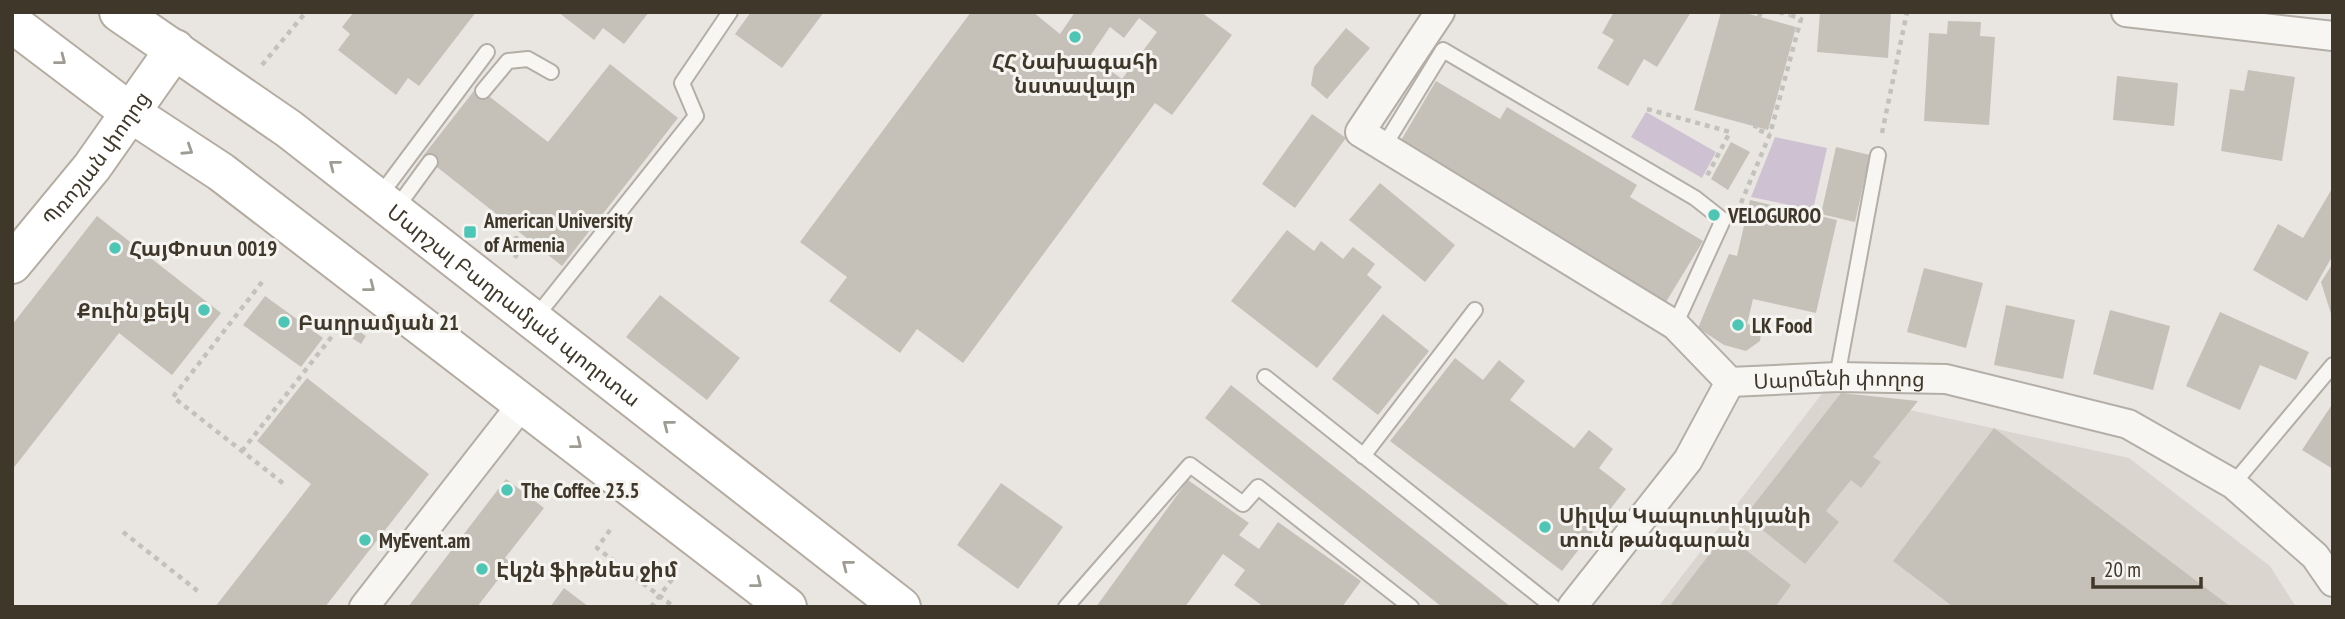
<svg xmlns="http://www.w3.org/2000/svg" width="2345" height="619" font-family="'PT Sans Narrow','Noto Sans Armenian',sans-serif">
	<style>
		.built { fill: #dad6cf }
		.green { fill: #cec2d2 }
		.building { fill: #c5c1b8; fill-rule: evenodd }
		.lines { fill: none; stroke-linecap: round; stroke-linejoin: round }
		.service-casing { stroke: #b3aea6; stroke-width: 18 }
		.minor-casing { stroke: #b3aea6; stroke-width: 32 }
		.primary-casing { stroke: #b4aca1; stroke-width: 42 }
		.path { stroke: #c3c1bb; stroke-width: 4.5; stroke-dasharray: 5 5; stroke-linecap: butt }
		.service { stroke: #f7f6f3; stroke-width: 14 }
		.minor { stroke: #f7f6f3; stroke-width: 28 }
		.primary { stroke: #fff; stroke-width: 38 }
		.path-bridge { stroke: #c3c1bb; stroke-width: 4.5; stroke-dasharray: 5 5; stroke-linecap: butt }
		.oneway { stroke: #9f9c94 }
		.poi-dot { fill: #4ec6b6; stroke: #f6f4f0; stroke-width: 2.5 }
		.labels { text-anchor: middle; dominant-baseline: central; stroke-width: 6; stroke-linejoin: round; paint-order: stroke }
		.poi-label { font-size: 21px; font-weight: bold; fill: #3f382a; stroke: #f6f4f0; text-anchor: start }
		.street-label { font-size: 21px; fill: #3f382a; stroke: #f6f4f0 }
	</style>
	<rect width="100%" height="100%" fill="#e9e6e1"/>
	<path class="built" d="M1824 391 2129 458 2270 566 2296 607H1658Z"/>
	<g class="green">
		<path d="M1646 112 1716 152 1702 178 1631 137Z"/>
		<path d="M1775 137 1827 148 1813 210 1751 197Z"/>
	</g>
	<g class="building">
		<path d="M354 12H476L419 86 408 78 396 95 338 50 350 34 342 27Z"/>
		<path d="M558 12H649L624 44 603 28 594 40Z"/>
		<path d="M751 12H824L782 68 735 34Z"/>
		<path d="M971 12H1033L1060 34 1075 12H1201L1232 35 1172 115 1155 103 963 363 917 329 900 353 829 301 847 277 800 242ZM1139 18 1157 32 1122 79 1090 56 1110 27 1124 38Z"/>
		<path d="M1614 12H1691L1657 67 1644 59 1628 86 1597 68 1614 40 1602 33Z"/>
		<path d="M1721 12H1742L1796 27 1768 130 1694 110Z"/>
		<path d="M1820 12H1891L1888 58 1817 52Z"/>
		<path d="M1948 21 1981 22 1980 36 1995 37 1989 125 1924 121 1929 33 1947 34Z"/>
		<path d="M1346 28 1370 48 1327 99 1311 85 1314 67Z"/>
		<path d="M610 64 678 118 562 266 423 156 477 87 548 142Z"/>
		<path d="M2248 70 2295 77 2282 161 2221 151 2230 89 2244 91Z"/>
		<path d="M2117 76 2178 83 2174 126 2113 120Z"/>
		<path d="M1436 81 1500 119 1507 107 1637 185 1630 197 1703 241 1666 302 1400 142Z"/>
		<path d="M1312 114 1346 138 1295 208 1262 184Z"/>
		<path d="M1731 142 1750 152 1728 190 1711 179Z"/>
		<path d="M1836 147 1870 155 1855 222 1821 214Z"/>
		<path d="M1380 183 1455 245 1425 282 1349 220Z"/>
		<path d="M2333 187V255L2307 301 2253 270 2278 224 2303 238Z"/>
		<path d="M1750 200 1837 220 1816 313 1753 299 1747 324 1762 327 1760 341 1746 351 1724 345 1698 328 1729 254 1737 256Z"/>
		<path d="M97 216 221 313 172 375 119 333 12 470V325Z"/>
		<path d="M1287 230 1314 251 1321 241 1343 259 1353 247 1375 264 1367 275 1382 287 1317 368 1231 301Z"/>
		<path d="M2333 263V317H2332L2321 282Z"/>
		<path d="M1924 268 1983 283 1966 348 1907 332Z"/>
		<path d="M660 295 740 358 707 400 626 337Z"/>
		<path d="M265 296 323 338 301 367 243 325Z"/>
		<path d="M2006 305 2075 320 2063 379 1994 365Z"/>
		<path d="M2110 310 2170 326 2153 390 2093 374Z"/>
		<path d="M2220 312 2309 352 2296 380 2260 365 2240 410 2186 386Z"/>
		<path d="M1383 314 1429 351 1378 415 1332 379Z"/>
		<path d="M357 330 366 336 361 344 352 338Z"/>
		<path d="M1455 358 1483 380 1499 360 1525 381 1510 400 1574 448 1589 430 1613 449 1599 468 1626 489 1562 571 1390 441Z"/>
		<path d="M307 378 429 474 325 607H215L311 484 257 441Z"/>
		<path d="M1231 385 1511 607H1442L1205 418Z"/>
		<path d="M1841 393 1918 401 1873 457 1881 462 1861 488 1851 480 1826 511 1839 522 1805 564 1745 516Z"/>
		<path d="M2333 403V469L2302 450Z"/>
		<path d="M1994 428 2044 466 2231 607H1953L1943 599 1893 561Z"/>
		<path d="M506 479 544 508 505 558 511 563 477 607H408Z"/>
		<path d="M1188 480 1249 523 1239 535 1259 549 1278 522 1361 581 1342 607H1264L1234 585 1245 570 1223 554 1185 607H1096Z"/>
		<path d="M1001 483 1063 527 1018 589 957 545Z"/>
		<path d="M1725 534 1791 585 1775 607H1669Z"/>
		<path d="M564 588 589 607H550Z"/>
	</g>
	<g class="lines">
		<g class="service-casing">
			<g id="service">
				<path d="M483 91 508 61 528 59 551 72"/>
				<path d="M1384 146 1443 50 1695 198 1723 220 1675 325"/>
				<path d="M378 198 487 52"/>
				<path d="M395 210 430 162"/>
				<path d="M535 318 696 116 682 83 730 12"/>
				<path d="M1265 377 1553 607"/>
				<path d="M1837 377 1878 155"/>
				<path d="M1363 456 1475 310"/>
				<path d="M2233 484 2333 365"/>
				<path d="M1066 607 1190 465 1243 504 1258 487 1411 607"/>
			</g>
		</g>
		<g class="minor-casing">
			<g id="minor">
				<path id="s1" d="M1440 12 1360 132 1675 325 1730 382 1837 377 1946 379 2128 424 2233 484 2315 556 2333 582"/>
				<path d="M2126 12 2333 36"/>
				<path d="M364 607 523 403"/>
				<path d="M1572 607 1688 460 1730 382"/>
			</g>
		</g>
		<g class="primary-casing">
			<g id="primary">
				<path id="s2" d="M119 12 289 129 901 607"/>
				<path d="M12 23 131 113 221 172 787 607"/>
				<path id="s3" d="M12 264 92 167 175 49"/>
			</g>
		</g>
		<g class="path">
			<path d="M1779 12 1790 15"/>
			<path d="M1759 17 1761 12"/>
			<path d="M262 65 306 12"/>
			<path d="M1647 109 1730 132 1707 176"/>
			<path d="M1733 113 1731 117 1756 124 1755 129 1770 134"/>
			<path d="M1882 133 1907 12"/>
			<path d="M1741 203 1770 134 1801 19 1790 15V12"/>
			<path d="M515 258 518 252 516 236"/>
			<path d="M262 282 173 397 284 484"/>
			<path d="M242 451 333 335"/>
			<path d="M610 530 597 548 674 607"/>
			<path d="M123 532 199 592"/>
		</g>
		<use href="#service" class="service"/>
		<use href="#minor" class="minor"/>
		<use href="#primary" class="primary"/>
		<path class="path-bridge" d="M651 607 673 578"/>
	</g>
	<defs><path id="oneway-chevron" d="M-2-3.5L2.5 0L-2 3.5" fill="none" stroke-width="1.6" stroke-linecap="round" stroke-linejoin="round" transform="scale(1.75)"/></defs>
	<g class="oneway">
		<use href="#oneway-chevron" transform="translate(61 60) rotate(38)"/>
		<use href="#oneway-chevron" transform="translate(188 150) rotate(33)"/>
		<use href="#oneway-chevron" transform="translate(334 165) rotate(-142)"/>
		<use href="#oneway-chevron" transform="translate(370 287) rotate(38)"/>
		<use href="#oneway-chevron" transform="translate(668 425) rotate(-142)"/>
		<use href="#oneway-chevron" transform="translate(577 444) rotate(38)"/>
		<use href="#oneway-chevron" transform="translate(847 565) rotate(-142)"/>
		<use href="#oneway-chevron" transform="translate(757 583) rotate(38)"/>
	</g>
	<g class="poi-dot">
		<circle cx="1075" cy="37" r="7"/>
		<circle cx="1714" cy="215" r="7"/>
		<rect x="463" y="225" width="14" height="14" rx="3.5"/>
		<circle cx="115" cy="248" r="7"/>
		<circle cx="204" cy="310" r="7"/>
		<circle cx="284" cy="322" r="7"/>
		<circle cx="1738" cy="325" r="7"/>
		<circle cx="507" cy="490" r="7"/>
		<circle cx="1545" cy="527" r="7"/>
		<circle cx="365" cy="540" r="7"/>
		<circle cx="482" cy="569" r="7"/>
	</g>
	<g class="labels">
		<g class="poi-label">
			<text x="1075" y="61" text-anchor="middle">ՀՀ Նախագահի<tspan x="1075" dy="24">նստավայր</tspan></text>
			<text x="1728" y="215">VELOGUROO</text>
			<text x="484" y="220">American University<tspan x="484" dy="24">of Armenia</tspan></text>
			<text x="129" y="248">ՀայՓոստ 0019</text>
			<text x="190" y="310" text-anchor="end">Քուին քեյկ</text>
			<text x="298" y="322">Բաղրամյան 21</text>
			<text x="1752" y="325">LK Food</text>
			<text x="521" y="490">The Coffee 23.5</text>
			<text x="1559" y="515">Սիլվա Կապուտիկյանի<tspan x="1559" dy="24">տուն թանգարան</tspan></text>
			<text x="379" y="540">MyEvent.am</text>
			<text x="496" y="569">Էկշն ֆիթնես ջիմ</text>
		</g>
		<g class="street-label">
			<text stroke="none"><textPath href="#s3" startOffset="135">Պռոշյան փողոց</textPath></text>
			<text stroke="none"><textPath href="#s2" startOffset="492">Մարշալ Բաղրամյան պողոտա</textPath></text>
			<text stroke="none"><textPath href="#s1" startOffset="702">Սարմենի փողոց</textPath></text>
		</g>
	</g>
	<rect width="2345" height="619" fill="none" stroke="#3f382a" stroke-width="28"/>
	<path d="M2093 577v10h108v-10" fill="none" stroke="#3f382a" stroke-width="3.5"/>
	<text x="2104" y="577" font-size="21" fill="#3f382a" stroke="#f6f4f0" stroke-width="5" paint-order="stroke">20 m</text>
</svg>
